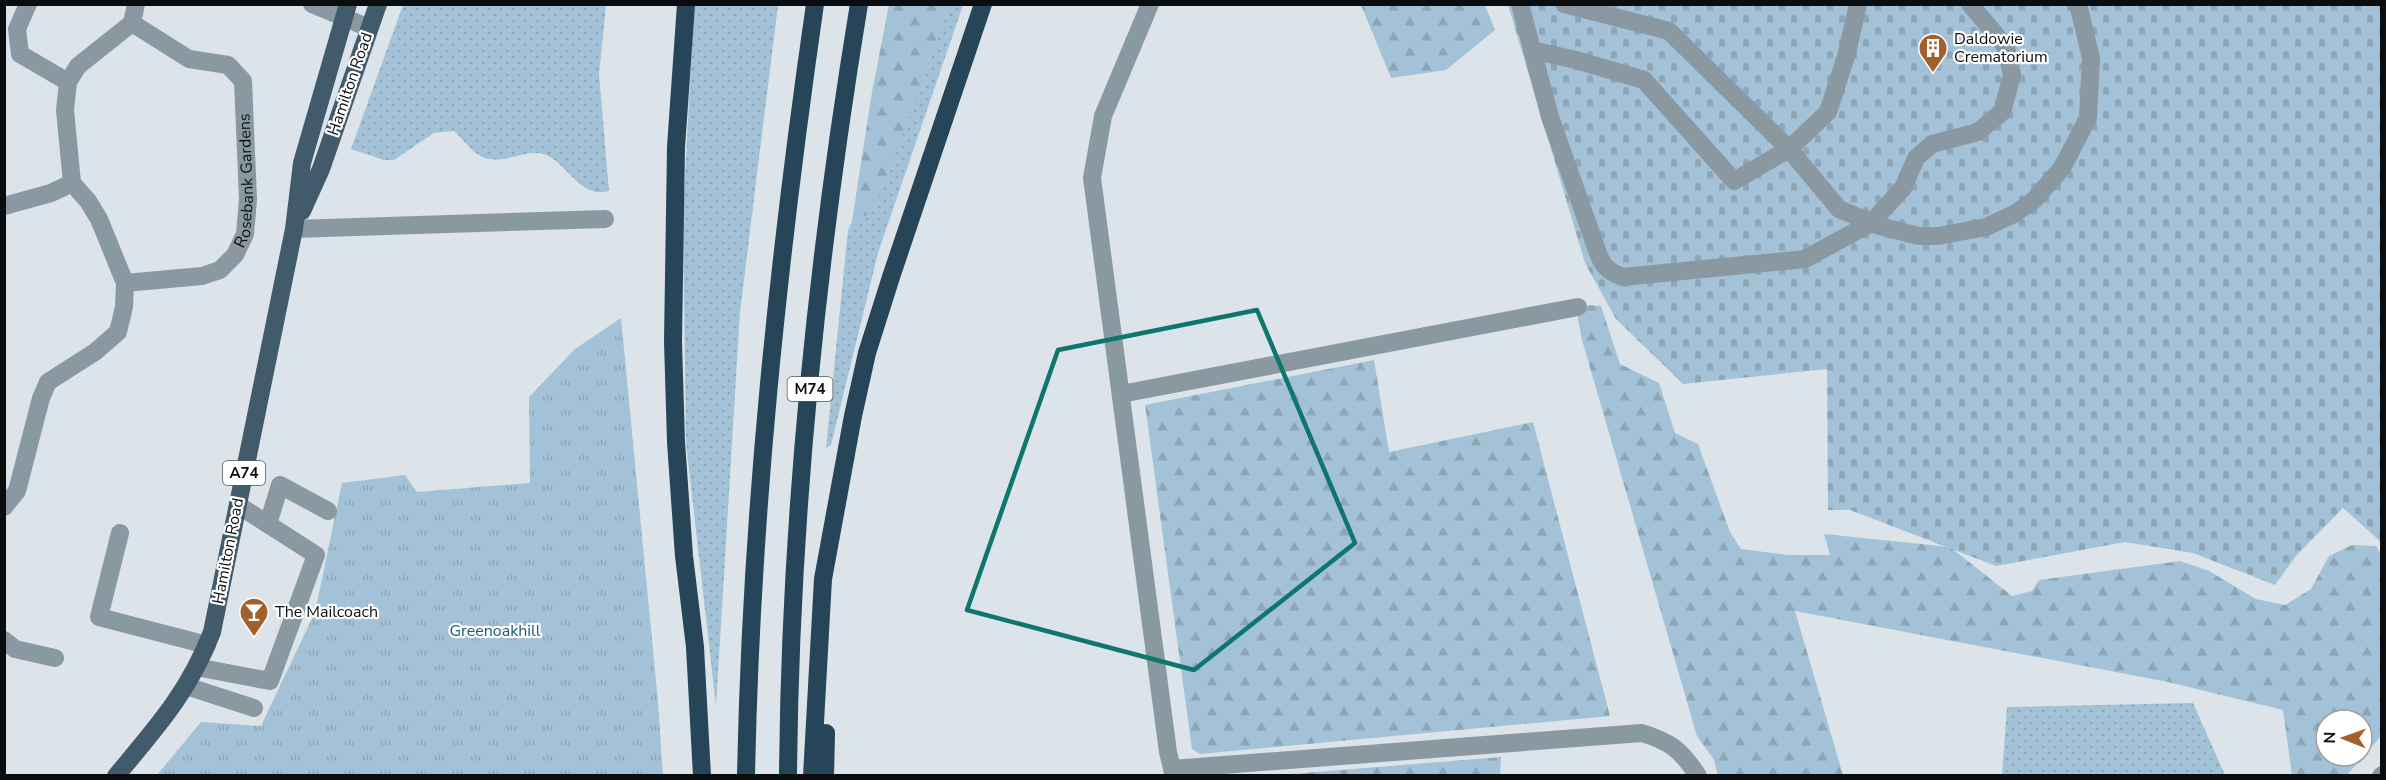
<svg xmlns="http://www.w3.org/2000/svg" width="2386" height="780" font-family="'Nunito Sans',sans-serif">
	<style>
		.grass { fill: url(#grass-dots) }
		.forest { fill: url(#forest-firs); fill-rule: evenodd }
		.cemetery { fill: url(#cemetery-stones) }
		.park { fill: url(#park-tufts) }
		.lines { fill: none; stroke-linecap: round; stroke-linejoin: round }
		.minor { stroke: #8a98a2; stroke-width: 18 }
		.major { stroke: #415b6c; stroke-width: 18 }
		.highway { stroke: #274558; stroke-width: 18 }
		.marked { fill: none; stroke: #0f766e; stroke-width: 4.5; stroke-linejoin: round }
		.labels { text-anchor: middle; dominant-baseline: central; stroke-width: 4.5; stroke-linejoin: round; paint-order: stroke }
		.shield { fill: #fff; stroke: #545657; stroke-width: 1.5 }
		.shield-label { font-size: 15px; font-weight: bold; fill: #0a0d0f }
		.poi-label { font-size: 16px; fill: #0a0d0f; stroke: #fff; text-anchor: start }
		.street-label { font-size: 16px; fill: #0a0d0f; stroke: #fff }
		.park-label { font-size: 16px; fill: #205878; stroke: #fff }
	</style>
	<defs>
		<pattern id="grass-dots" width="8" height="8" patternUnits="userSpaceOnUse" patternTransform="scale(1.5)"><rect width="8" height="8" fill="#a4c2d7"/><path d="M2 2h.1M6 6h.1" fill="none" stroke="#8ca6b7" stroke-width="1.8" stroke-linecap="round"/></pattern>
		<pattern id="forest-firs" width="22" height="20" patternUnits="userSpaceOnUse" patternTransform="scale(1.5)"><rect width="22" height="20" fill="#a4c2d7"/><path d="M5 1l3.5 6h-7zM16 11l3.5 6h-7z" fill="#8ca6b7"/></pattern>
		<pattern id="cemetery-stones" width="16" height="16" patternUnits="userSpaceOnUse" patternTransform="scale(1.5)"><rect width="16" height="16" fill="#a4c2d7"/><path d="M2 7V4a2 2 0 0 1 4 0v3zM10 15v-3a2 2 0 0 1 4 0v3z" fill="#8ca6b7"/></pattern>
		<pattern id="park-tufts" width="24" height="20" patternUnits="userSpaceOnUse" patternTransform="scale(1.5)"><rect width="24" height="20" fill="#a4c2d7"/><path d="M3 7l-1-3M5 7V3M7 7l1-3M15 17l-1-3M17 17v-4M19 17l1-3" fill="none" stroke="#8ca6b7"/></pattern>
	</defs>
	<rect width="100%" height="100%" fill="#dce4ea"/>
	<g class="grass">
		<path d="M403 5H606L599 74 609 191C581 199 570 167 548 156 528 146 507 165 485 158 474 155 463 139 454 131L434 133 394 160H384L351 149Z"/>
		<path d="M694 5H778L740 312 716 706 686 443 683 216Z"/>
		<path d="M948 5H963L878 253 831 445 826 448 848 230 852 221 870 214Z"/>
		<path d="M2193 703 2225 775H2002L2007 707Z"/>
	</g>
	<g class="forest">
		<path d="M889 5H948L890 172 870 214 852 221 872 92Z"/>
		<path d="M1361 5H1485L1495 30 1446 70 1391 78Z"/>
		<path d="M1588 305 1601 306 1620 364 1659 383 1675 433 1698 444 1730 532 1741 549 1789 555H1830L1824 534 1950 547 2012 596 2032 591 2039 580 2180 561 2209 571 2256 599 2285 605 2311 589 2329 556 2352 545 2376 546 2382 556 2381 736 2347 775H2292L2283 710 2168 682 1795 611 1843 775H1718L1714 760 1697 736 1582 340 1577 313ZM2326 720H2362V756H2326Z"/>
		<path d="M1374 360 1389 452 1533 422 1610 716 1200 754 1192 749 1145 405Z"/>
		<path d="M1501 757 1500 775H1279Z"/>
	</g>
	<path class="cemetery" d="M1508 5H2381V542L2343 508 2296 556 2275 585 2193 553 2125 542 1996 566 1850 510H1828L1827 369 1683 384 1616 319 1585 263Z"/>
	<path class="park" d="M621 318 658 702 663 775 156 776 201 722 261 726 315 612 342 483 405 475 417 492 530 483 529 397 575 349Z"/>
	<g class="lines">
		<g class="minor">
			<path d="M28 4 17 29 20 54 68 82"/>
			<path d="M312 4 369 28"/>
			<path d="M1150 4 1103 116 1092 178 1168 752 1174 776"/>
			<path d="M1520 4 1550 117 1598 253C1603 267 1609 272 1623 277L1805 259 1871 223 1903 188 1916 158 1932 144 1978 132 2002 112 2012 75 2006 47 1970 4"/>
			<path d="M1858 4 1847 53 1828 112 1789 149 1839 209 1879 226 1919 236H1938L1986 227 2014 214 2034 200 2062 168 2088 118 2091 58 2079 8 2076 4"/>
			<path d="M1532 50 1576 60 1644 80 1734 181 1789 149 1669 31 1564 4"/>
			<path d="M4 206 51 193 72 183 65 110 68 82 78 66 132 23 136 4"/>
			<path d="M294 229 605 219"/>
			<path id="s1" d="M125 283 202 276 220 270 235 255 245 234 248 199 243 81 228 65 189 59 132 23"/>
			<path d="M1121 394 1578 307"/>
			<path d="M4 507 17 491 41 398 48 382 95 352 118 332 124 307 125 283 99 219 88 201 72 183"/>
			<path d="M268 524 280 485 328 511"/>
			<path d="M120 533 99 617 207 645"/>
			<path d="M4 640 15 649 55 658"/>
			<path d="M196 667 270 681 316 555 238 505"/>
			<path d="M186 686 254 708"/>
			<path d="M1172 769 1642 733C1671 742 1681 750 1698 776"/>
			<path d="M2381 776 2382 775"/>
		</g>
		<g class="major">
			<path d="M302 211 321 169 378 4"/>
			<path d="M116 776C156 728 189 692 212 632L294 229 302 163 348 4"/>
		</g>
		<g class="highway">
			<path d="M686 4 676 147 673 342 676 442 684 556 695 647 702 776"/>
			<path d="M746 776C751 517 778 261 815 4"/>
			<path d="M788 776C790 517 817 259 859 4"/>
			<path d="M812 776 823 579 853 416 867 353 891 277 983 4"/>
			<path d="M825 776 826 733"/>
		</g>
	</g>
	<path class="marked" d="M1257 310 1355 543 1194 670 967 610 1058 350Z"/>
	<defs>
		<g id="building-pin" transform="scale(1.5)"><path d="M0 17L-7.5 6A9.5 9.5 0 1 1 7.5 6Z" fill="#a2612c" stroke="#fff"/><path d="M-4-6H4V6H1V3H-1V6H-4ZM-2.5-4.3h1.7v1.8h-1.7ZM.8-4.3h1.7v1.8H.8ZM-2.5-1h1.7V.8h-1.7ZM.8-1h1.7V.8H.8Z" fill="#fff"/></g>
		<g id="bar-pin" transform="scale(1.5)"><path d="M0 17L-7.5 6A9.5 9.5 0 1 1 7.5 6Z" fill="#a2612c" stroke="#fff"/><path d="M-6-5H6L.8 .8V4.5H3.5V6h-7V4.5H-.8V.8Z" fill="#fff"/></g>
	</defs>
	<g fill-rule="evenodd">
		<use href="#building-pin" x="1933" y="48"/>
		<use href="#bar-pin" x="254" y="612"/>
	</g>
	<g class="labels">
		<g class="shield">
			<rect x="787.5" y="377" width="45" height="24" rx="4.5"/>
			<rect x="223" y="461" width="42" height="24" rx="4.5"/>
		</g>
		<g class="shield-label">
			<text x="810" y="389">M74</text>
			<text x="244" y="473">A74</text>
		</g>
		<g class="poi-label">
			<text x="1954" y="39">Daldowie<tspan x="1954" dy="18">Crematorium</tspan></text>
			<text x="275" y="612">The Mailcoach</text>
		</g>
		<g class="street-label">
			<text transform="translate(350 84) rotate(-71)">Hamilton Road</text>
			<text stroke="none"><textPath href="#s1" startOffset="194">Rosebank Gardens</textPath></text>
			<text transform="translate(228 551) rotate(-79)">Hamilton Road</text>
		</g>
		<g class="park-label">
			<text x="495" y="631">Greenoakhill</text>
		</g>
	</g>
	<rect width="2386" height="780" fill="none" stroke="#0a0d0f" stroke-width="12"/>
	<g transform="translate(2344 738) rotate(271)"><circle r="28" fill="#ffffff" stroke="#9d9e9f" stroke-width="1.5"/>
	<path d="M0-4.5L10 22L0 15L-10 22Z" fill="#a2612c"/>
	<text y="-9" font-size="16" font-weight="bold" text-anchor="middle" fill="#0a0d0f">N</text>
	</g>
</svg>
